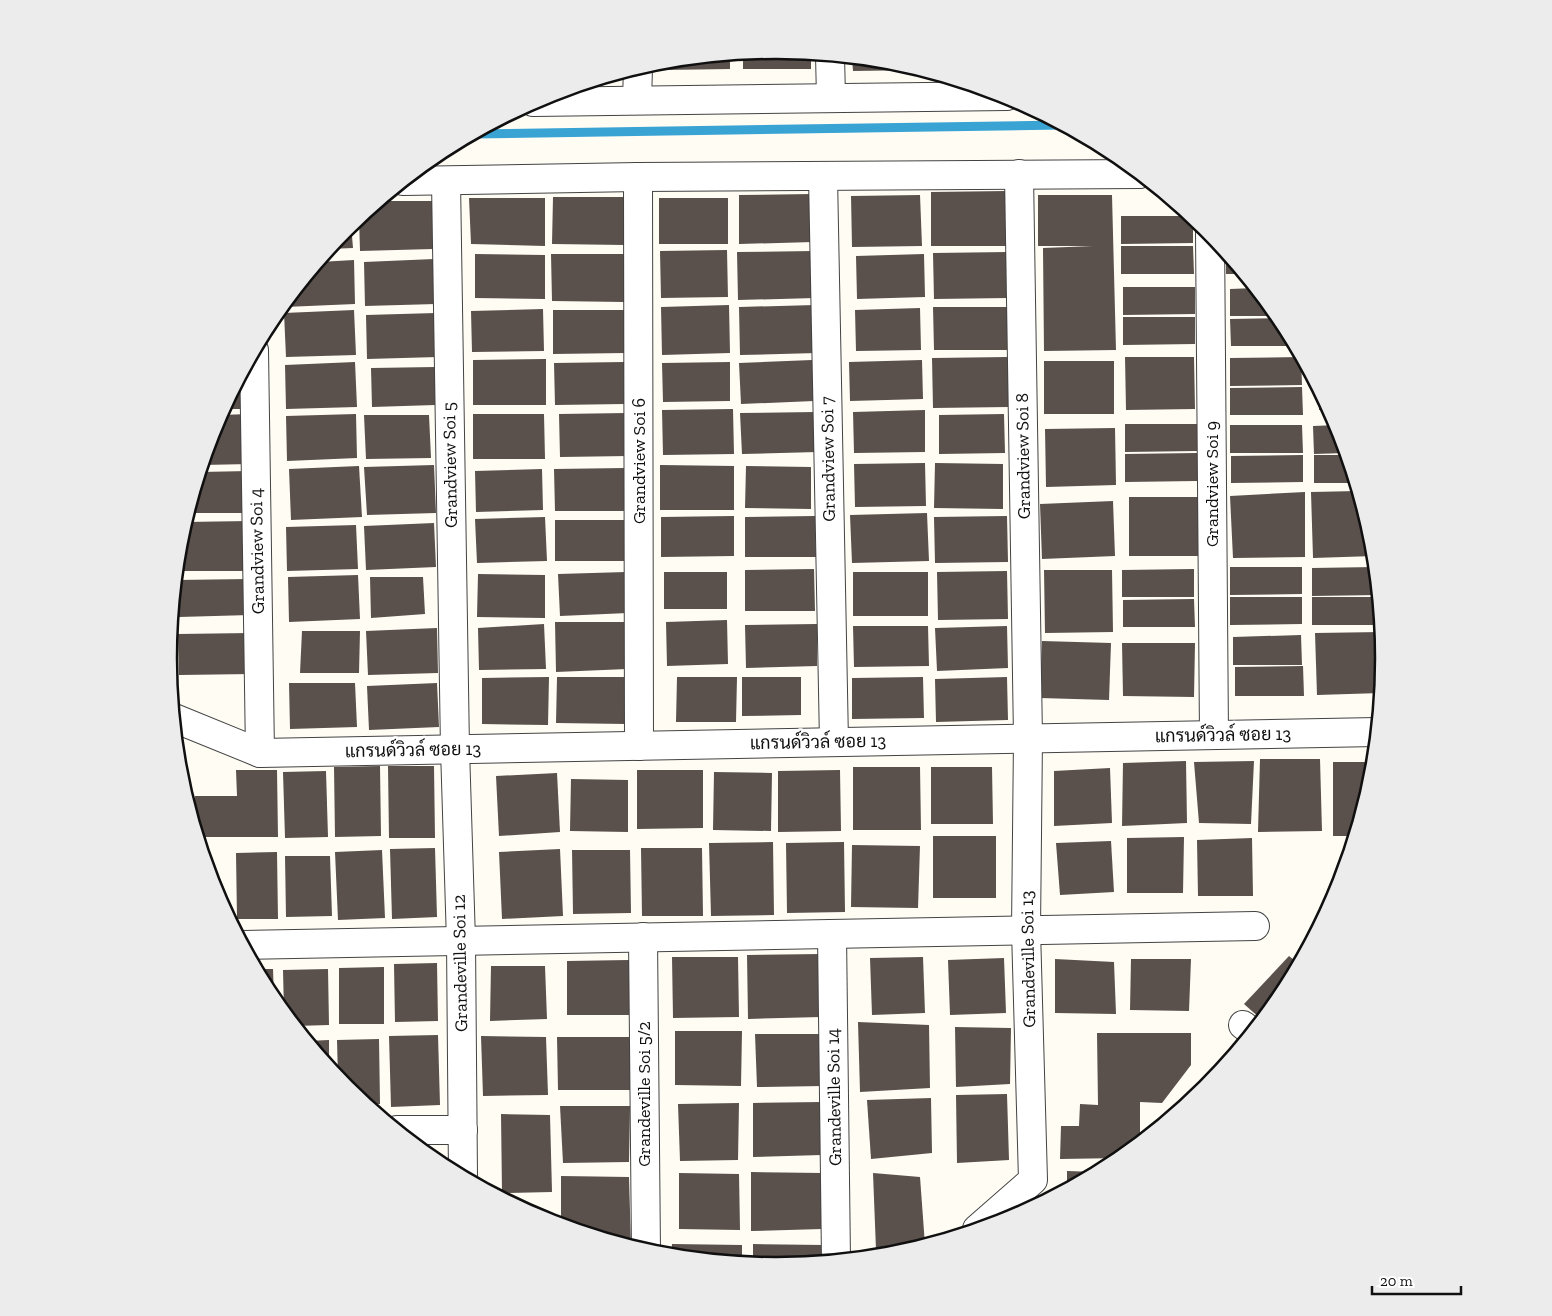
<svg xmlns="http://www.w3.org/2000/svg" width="1552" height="1316" font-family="'Zilla Slab',Sarabun,serif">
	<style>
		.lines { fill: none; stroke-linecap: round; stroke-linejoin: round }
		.stream { stroke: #39a3d4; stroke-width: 9 }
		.building { fill: #5a504c }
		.minor-casing { stroke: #434343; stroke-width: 30 }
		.tertiary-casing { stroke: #434343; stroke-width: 30 }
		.minor { stroke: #fff; stroke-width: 28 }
		.tertiary { stroke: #fff; stroke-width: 28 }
		.labels { text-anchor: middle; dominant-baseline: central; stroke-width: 5; stroke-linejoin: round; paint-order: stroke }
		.street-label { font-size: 18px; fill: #101010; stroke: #fff }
		.rim { fill: none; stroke: #101010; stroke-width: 2.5 }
	</style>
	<rect width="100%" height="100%" fill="#fffcf4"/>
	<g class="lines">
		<path class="stream" d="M473 134 1062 125"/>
	</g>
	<g class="building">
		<path d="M776 50 811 53V69H743V53Z"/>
		<path d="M730 55V69L663 70V61Z"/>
		<path d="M852 58 895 62 922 70 853 71Z"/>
		<path d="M1007 191V246H931V192Z"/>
		<path d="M813 194V242L739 244V195Z"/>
		<path d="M920 195 922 246 852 247 851 196Z"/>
		<path d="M1038 195H1112L1116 350 1044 351 1043 248 1093 246H1038Z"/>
		<path d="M553 197H624L625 245 552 244Z"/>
		<path d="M469 198H545V246L471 244Z"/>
		<rect x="659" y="198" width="69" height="46"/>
		<path d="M380 201H433V249L360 251 359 217Z"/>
		<path d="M1121 216H1191L1193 218V243L1121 244Z"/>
		<path d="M351 224 353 248 329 249 346 228Z"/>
		<path d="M1121 246H1193L1194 274H1121Z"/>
		<path d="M727 250 728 297 661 298 660 251Z"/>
		<path d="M814 251 815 298 738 300 737 252Z"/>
		<path d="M1008 252 1009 298 934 299 933 253Z"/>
		<path d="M1226 253 1236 265 1243 274H1226Z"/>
		<path d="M475 254 545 255V299L475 298Z"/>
		<path d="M551 254H624V302L552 301Z"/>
		<path d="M924 254 925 297 857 299 856 256Z"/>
		<path d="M434 259 436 304 365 306 364 262Z"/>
		<path d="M354 260 355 304 285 307V303L319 262Z"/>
		<path d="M1123 287H1195V314L1123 315Z"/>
		<path d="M1255 288 1278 316H1230V289Z"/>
		<path d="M729 305 730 353 662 355 661 307Z"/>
		<path d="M815 305 817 353 740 355 739 307Z"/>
		<path d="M933 307H1008V350H934Z"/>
		<path d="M920 308 921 350 856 351 855 310Z"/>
		<path d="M543 309 544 351 472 352 471 311Z"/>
		<path d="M354 310 356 355 286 357 284 313Z"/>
		<path d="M553 310H626V353L553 354Z"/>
		<path d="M436 313 438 357 367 359 366 315Z"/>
		<path d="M1123 317H1195V344L1123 345Z"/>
		<path d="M1280 318 1295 346H1231L1230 319Z"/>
		<path d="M1008 357 1009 407 933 408 932 358Z"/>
		<path d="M1125 357H1194L1195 409 1126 410Z"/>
		<path d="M1301 357 1302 385 1230 386V358Z"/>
		<path d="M546 359V405H473V360Z"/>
		<path d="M812 360 814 401 741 404 739 363Z"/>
		<path d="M922 360 923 399 850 401 849 362Z"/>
		<rect x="1044" y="361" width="70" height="53"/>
		<path d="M355 362 357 407 286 409 285 365Z"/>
		<path d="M624 362 625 404 555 405 554 363Z"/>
		<path d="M730 362V401L663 402 662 363Z"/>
		<path d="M435 367V405L372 407 371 368Z"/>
		<path d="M245 369 251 409H223Z"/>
		<path d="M1302 387 1303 415H1230V388Z"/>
		<path d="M1319 390 1330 410H1319Z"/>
		<path d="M733 409 734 454 663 455 662 410Z"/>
		<path d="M925 410V452L854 453 853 412Z"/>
		<path d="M816 412 817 452 742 454 740 413Z"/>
		<path d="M627 413 628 456 560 457 559 414Z"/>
		<path d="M250 414V464L202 465 214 425 220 415Z"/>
		<path d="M356 414 357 458 287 461 286 416Z"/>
		<path d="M473 414H544L545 459H473Z"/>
		<path d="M1004 414 1005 453 939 454V415Z"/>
		<path d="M364 415H429L431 458 366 459Z"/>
		<path d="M1125 424H1197V451L1125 452Z"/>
		<path d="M1230 425H1302L1303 453H1230Z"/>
		<path d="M1313 426 1338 425 1346 453 1314 454Z"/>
		<path d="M1115 428 1116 485 1046 487 1045 429Z"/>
		<path d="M1197 453V481L1125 482V454Z"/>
		<path d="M1303 455V482L1231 483V456Z"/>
		<path d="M1314 455H1347L1355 483H1314Z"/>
		<path d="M925 463 926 506 855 507 854 464Z"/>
		<path d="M935 463 1003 464V509L934 508Z"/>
		<path d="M434 465 436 513 367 515 364 467Z"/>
		<path d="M660 465 734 466V510H660Z"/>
		<path d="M359 466 362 517 291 520 289 469Z"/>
		<path d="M746 466 811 467V509L745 508Z"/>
		<path d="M625 468 626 511H555L554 469Z"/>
		<path d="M542 469 543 510 476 512 475 471Z"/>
		<path d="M249 471V513H188L200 472Z"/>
		<path d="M1358 491 1372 540 1374 556 1313 558 1311 492Z"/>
		<path d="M1305 492V557L1233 558 1230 496Z"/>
		<rect x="1129" y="497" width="69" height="59"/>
		<path d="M1113 501 1115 556 1042 559 1040 504Z"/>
		<path d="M927 513 929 561 852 563 850 515Z"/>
		<path d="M734 516V556L661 557V517Z"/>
		<path d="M815 516 816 557H745V517Z"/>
		<path d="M1007 516 1008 562 935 563 934 517Z"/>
		<path d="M545 517 547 561 477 563 475 519Z"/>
		<rect x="555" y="520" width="71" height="41"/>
		<path d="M249 521V571H177L180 539 185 522Z"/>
		<path d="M434 523 436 567 366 570 364 526Z"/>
		<path d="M356 525 358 569 287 571 286 527Z"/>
		<path d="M1230 567H1302V594L1230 595Z"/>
		<path d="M1375 567 1378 595 1312 596V568Z"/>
		<path d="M814 569 815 611H745V570Z"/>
		<path d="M1194 569V597H1122V570Z"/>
		<path d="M1044 570H1112L1113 632 1045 633Z"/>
		<path d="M1007 571 1008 619 938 620 937 572Z"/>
		<path d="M626 572 628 613 560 616 558 574Z"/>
		<rect x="664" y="572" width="63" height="37"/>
		<rect x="853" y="572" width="75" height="44"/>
		<path d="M478 574 545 575V618L477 617Z"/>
		<path d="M358 575 360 619 289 622 288 577Z"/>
		<path d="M370 577H423L425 614 371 618Z"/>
		<path d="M249 579 250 615 179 617 176 580Z"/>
		<path d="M1230 597H1302V624L1230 625Z"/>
		<path d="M1312 597H1378L1381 625H1312Z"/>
		<path d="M1194 599 1195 627H1123V600Z"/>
		<path d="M727 620 728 664 667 666 666 622Z"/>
		<path d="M555 622H628L627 669 556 672Z"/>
		<path d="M544 624 546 669 479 670 478 628Z"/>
		<path d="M817 624V666L746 668 745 625Z"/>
		<path d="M853 626H928L929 666 854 667Z"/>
		<path d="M1007 626 1008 668 937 671 935 628Z"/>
		<path d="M437 628 438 673 368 675 366 631Z"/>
		<path d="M302 631H360L359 673H300Z"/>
		<path d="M1381 632V693L1317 695 1315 633Z"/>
		<path d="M251 633 252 674 179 675 178 634Z"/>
		<path d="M1301 635 1302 665H1233V637Z"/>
		<path d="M1042 641 1111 643 1109 700 1040 698Z"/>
		<path d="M1122 643H1195L1194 697 1123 696Z"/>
		<path d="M1303 666 1304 696H1235V667Z"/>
		<path d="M549 677 548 725 482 724V678Z"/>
		<path d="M557 677H626V724L556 723Z"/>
		<path d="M677 677H737L736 722H676Z"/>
		<path d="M742 677H801V715L742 716Z"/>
		<path d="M923 677 924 718 852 719V678Z"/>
		<path d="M1007 677 1008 720 936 722 935 679Z"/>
		<path d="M289 683H355L357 727 290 729Z"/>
		<path d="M437 683 439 727 369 730 367 686Z"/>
		<path d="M1260 759H1320L1322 831 1258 832Z"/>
		<path d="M1186 761 1187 823 1122 826 1123 763Z"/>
		<path d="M1254 761 1251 824 1199 823 1194 762Z"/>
		<path d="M1333 762H1374L1372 777 1354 836H1333Z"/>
		<path d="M380 766 381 836 335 837 334 767Z"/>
		<path d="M388 766H434L435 838H389Z"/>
		<path d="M853 767H920L921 830H853Z"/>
		<path d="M931 767H992L993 824H931Z"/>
		<path d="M1110 768 1112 823 1054 826V771Z"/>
		<path d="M236 770H277L278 837H198L196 829 195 796H237Z"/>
		<path d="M637 770H703V828L637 829Z"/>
		<path d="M840 770 841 831 778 832V771Z"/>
		<path d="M326 771 328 837 285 838 283 772Z"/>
		<path d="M714 772 772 773 771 831 713 830Z"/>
		<path d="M557 773 560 832 499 836 496 776Z"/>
		<path d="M571 779 628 780V832L570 831Z"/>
		<rect x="933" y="836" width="63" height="62"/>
		<path d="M1184 837 1183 893H1127V838Z"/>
		<path d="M1252 838 1253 896H1198L1197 840Z"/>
		<path d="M1111 841 1114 892 1060 895 1056 843Z"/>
		<path d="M773 842 774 915 711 916 709 843Z"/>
		<path d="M844 842 845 912 787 913 786 843Z"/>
		<path d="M852 845 920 846 918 908 851 907Z"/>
		<path d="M435 848 437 917 392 919 390 849Z"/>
		<path d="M641 848H702L703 916H642Z"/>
		<path d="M560 849 563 916 502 919 499 852Z"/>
		<path d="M382 850 385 918 338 920 335 852Z"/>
		<path d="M572 850H630L631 913 573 914Z"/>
		<path d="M277 852 278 919H237L236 853Z"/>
		<path d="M285 856H330L332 916 286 917Z"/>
		<path d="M821 954V1017L748 1019 747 955Z"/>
		<path d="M1289 956 1299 964 1281 996 1262 1020 1244 1004Z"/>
		<path d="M672 957H738L739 1017 673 1018Z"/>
		<path d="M923 957 925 1013 872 1015 870 958Z"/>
		<path d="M1004 958 1006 1013 950 1015 948 960Z"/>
		<path d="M1055 959 1114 962 1116 1014 1055 1013Z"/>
		<path d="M1131 959H1191L1189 1011 1130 1010Z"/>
		<path d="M629 960V1015H567V961Z"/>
		<path d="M437 963 438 1021 395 1022 394 964Z"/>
		<path d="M491 966H545L547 1019 490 1021Z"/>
		<path d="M384 967V1024H339V968Z"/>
		<path d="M256 969H273L274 1000 270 996Z"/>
		<path d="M328 969 329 1025 295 1026 284 1012 283 970Z"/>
		<path d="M858 1022 929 1025 930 1088 860 1092Z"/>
		<path d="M955 1027 1011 1028 1010 1084 956 1087Z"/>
		<path d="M675 1031H742L741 1086 675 1085Z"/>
		<path d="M1097 1033H1191V1065L1162 1103 1140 1102V1142L1121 1158 1060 1159 1061 1126H1079L1080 1104 1098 1105Z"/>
		<path d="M755 1034H824L823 1086 757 1087Z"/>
		<path d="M438 1035 440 1105 391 1107 389 1036Z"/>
		<path d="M481 1036 546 1037 548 1095 483 1096Z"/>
		<path d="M557 1037H631V1090H558Z"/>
		<path d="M379 1039 380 1104H366L346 1088 338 1078 337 1040Z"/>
		<path d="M329 1040V1067L307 1041Z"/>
		<path d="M1007 1094 1009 1160 957 1163 956 1095Z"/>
		<path d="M931 1098 932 1153 871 1159 867 1100Z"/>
		<path d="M822 1102 821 1155 753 1157V1103Z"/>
		<path d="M739 1103 738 1160 680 1161 678 1104Z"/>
		<path d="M560 1106H630L629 1162 563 1163Z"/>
		<path d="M501 1114 550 1115 552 1192 502 1193Z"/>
		<path d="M419 1147H432V1159Z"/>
		<path d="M1067 1171 1098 1172 1067 1189Z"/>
		<path d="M751 1172 822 1173V1229L751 1231Z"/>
		<path d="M679 1173 739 1174 740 1230 679 1229Z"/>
		<path d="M873 1173 920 1177 925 1245 917 1247 876 1250Z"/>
		<path d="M561 1176 629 1177 631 1246 561 1225Z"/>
		<path d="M672 1244 742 1245V1263L671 1256Z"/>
		<path d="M753 1244 824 1245V1261L776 1266 753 1264Z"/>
	</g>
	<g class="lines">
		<g class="minor-casing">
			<g id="minor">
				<path d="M830 55 831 98"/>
				<path d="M637 100 638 68"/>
				<path d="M823 176 834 742"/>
				<path d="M638 177 639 746"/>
				<path d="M446 181 455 749 461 941 463 1177"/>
				<path d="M1210 232 1214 735"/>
				<path d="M254 350 260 753"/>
				<path d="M174 718 260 753 1377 732"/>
				<path d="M832 934 836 1260"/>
				<path d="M643 937 646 1251"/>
				<path d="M243 945 1255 926"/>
				<path d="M1243 1025 1252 1032"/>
				<path d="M397 1130H463"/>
				<path d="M977 1229 1033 1180 1026 930 1028 738 1019 174"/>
			</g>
		</g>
		<g class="tertiary-casing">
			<g id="tertiary">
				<path d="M533 102 1007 96"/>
				<path d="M403 181 638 177 1140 174"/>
			</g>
		</g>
		<use href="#minor" class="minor"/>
		<use href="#tertiary" class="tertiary"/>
	</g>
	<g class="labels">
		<g class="street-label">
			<text transform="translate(1023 456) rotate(-91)">Grandview Soi 8</text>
			<text transform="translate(828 459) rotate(-91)">Grandview Soi 7</text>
			<text transform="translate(639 461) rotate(-90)">Grandview Soi 6</text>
			<text transform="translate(450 465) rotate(-91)">Grandview Soi 5</text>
			<text transform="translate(1212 484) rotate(-90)">Grandview Soi 9</text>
			<text transform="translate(257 551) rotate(-91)">Grandview Soi 4</text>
			<text transform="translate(1223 735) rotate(-1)">แกรนด์วิวล์ ซอย 13</text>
			<text transform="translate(818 742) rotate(-1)">แกรนด์วิวล์ ซอย 13</text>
			<text transform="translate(413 750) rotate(-1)">แกรนด์วิวล์ ซอย 13</text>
			<text transform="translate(1028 959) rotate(-91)">Grandeville Soi 13</text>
			<text transform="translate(460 963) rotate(-91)">Grandeville Soi 12</text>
			<text transform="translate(644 1094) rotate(-90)">Grandeville Soi 5/2</text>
			<text transform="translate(834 1097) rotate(-91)">Grandeville Soi 14</text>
		</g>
	</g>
	<path d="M0 0H1552V1316H0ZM177 658a599 599 0 1 1 1198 0a599 599 0 1 1-1198 0Z" fill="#ececec" fill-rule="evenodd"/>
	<path class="rim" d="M177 658a599 599 0 1 1 1198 0a599 599 0 1 1-1198 0Z"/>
	<path d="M1372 1286v8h89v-8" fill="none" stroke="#101010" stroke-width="2.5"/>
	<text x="1380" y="1286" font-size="15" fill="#101010" stroke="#ffffff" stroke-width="4" paint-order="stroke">20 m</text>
</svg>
